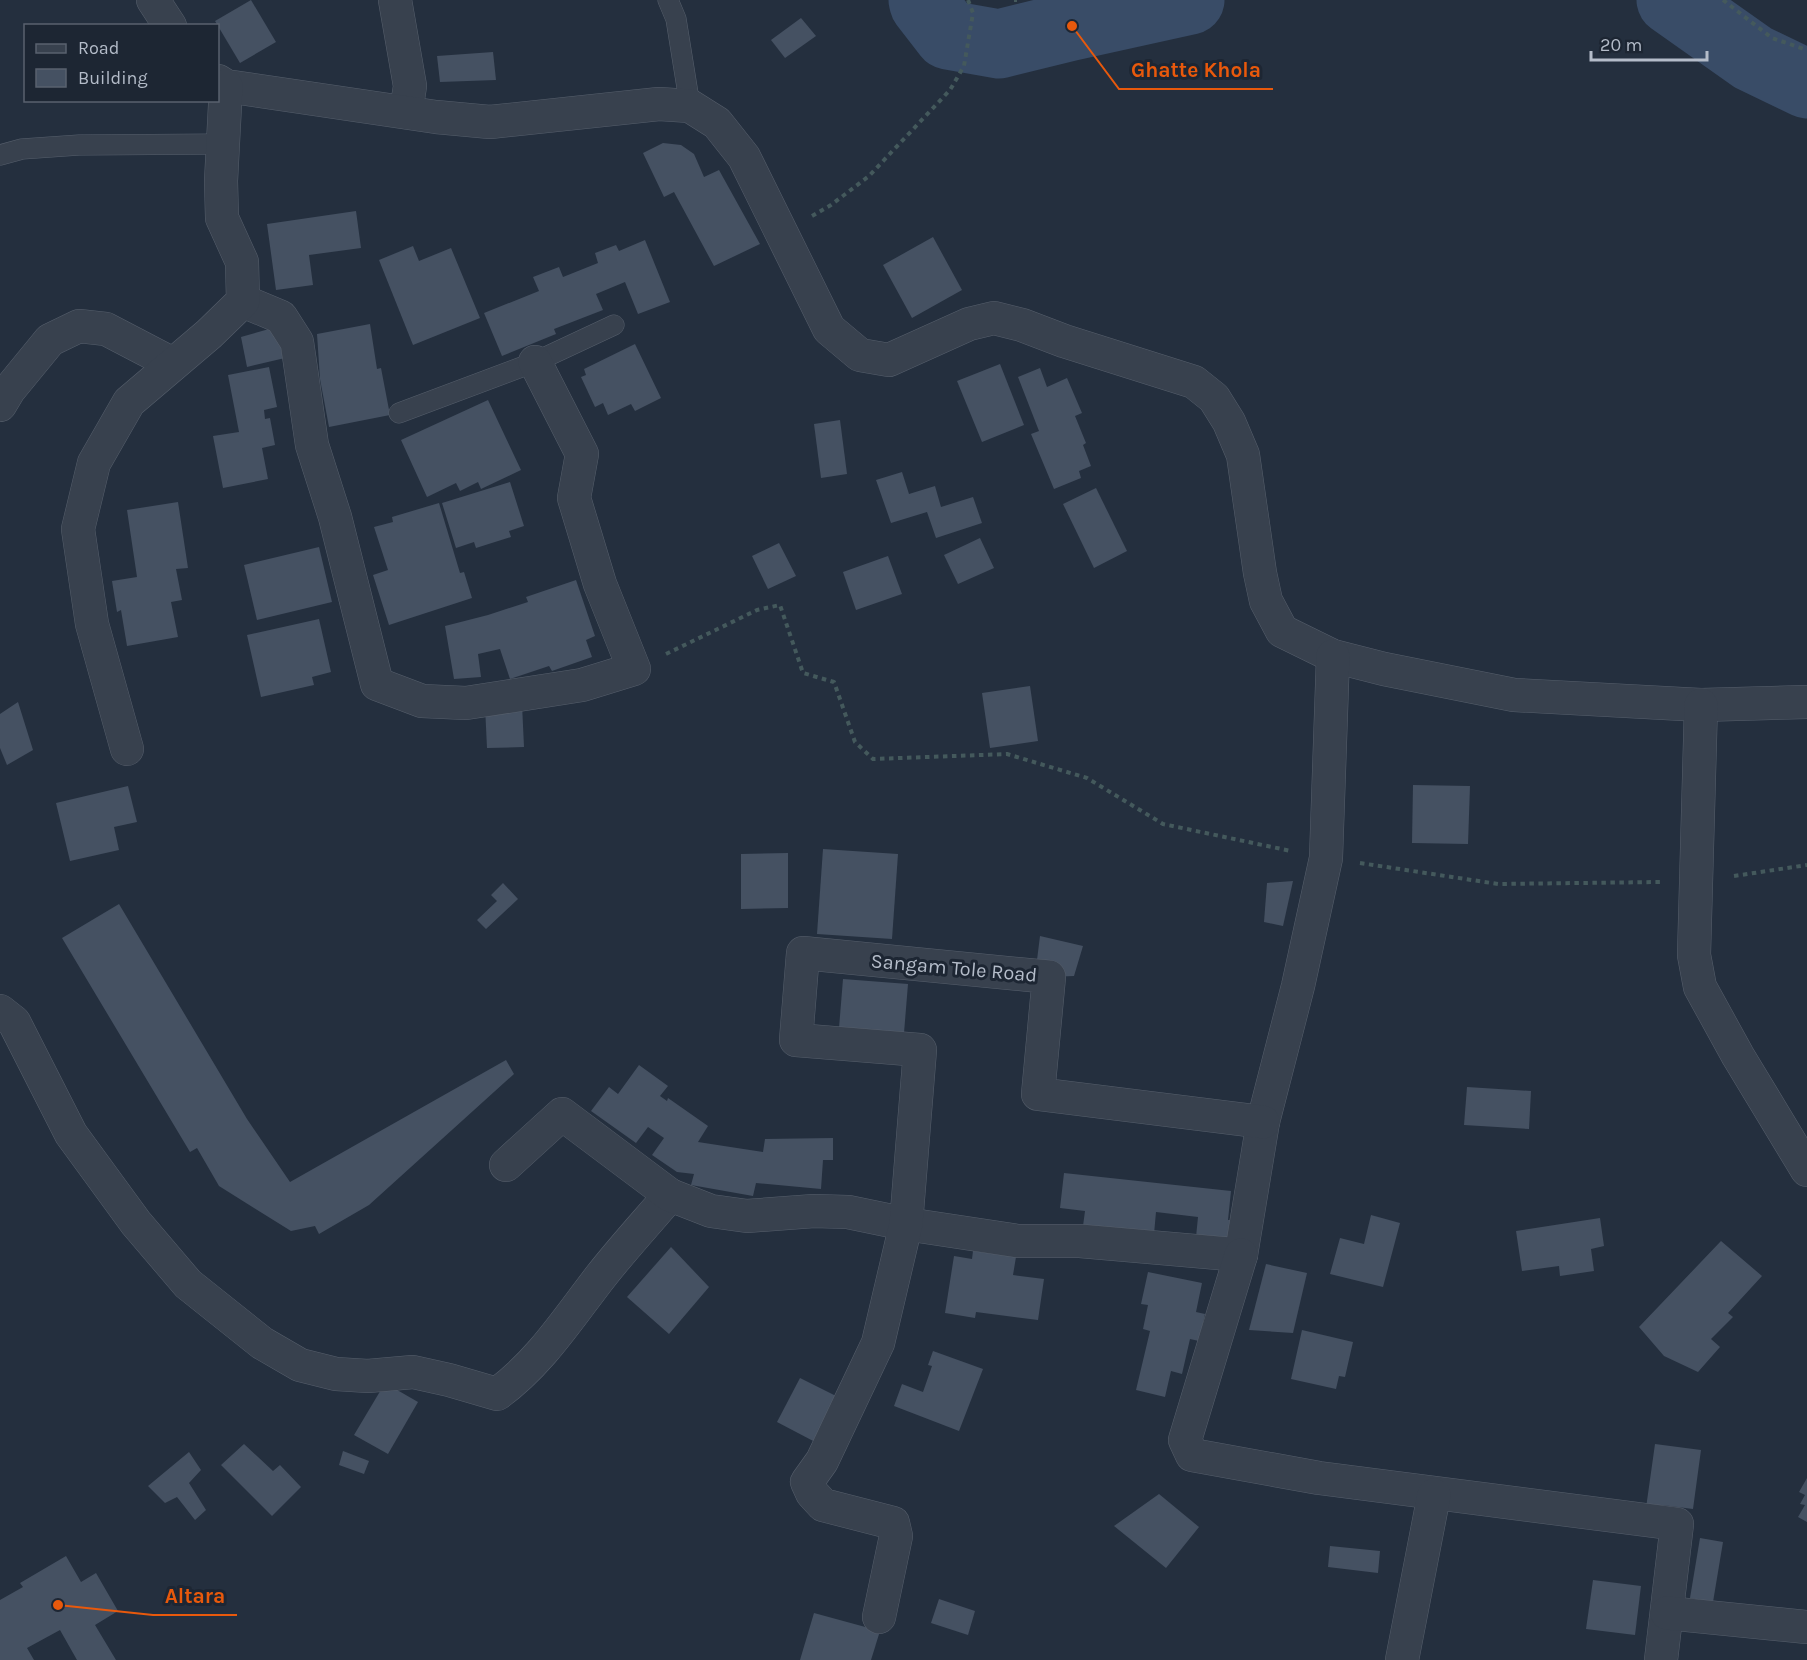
<svg xmlns="http://www.w3.org/2000/svg" width="1807" height="1660" font-family="Karla,sans-serif">
	<style>
		.lines { fill: none; stroke-linecap: round; stroke-linejoin: round }
		.river { stroke: #394c67; stroke-width: 69 }
		.building { fill: #455162 }
		.lane-casing { stroke: #565f6c; stroke-width: 21 }
		.street-casing { stroke: #565f6c; stroke-width: 34 }
		.path { stroke: #44595c; stroke-width: 4; stroke-dasharray: 4.5 4.5; stroke-linecap: butt }
		.lane { stroke: #38414e; stroke-width: 20 }
		.street { stroke: #38414e; stroke-width: 33 }
		.labels { text-anchor: middle; dominant-baseline: central; stroke-width: 6; stroke-linejoin: round; paint-order: stroke }
		.street-label { font-size: 20px; fill: #b4bcc9; stroke: #1d2633 }
		.leader { fill: none; stroke: #e8590c; stroke-width: 2 }
		.callout-dot { fill: #e8590c; stroke: #1d2633; stroke-width: 2 }
		.callout-label { font-size: 21px; text-anchor: middle; font-weight: bold; fill: #e8590c; stroke: #1d2633; stroke-width: 6; stroke-linejoin: round; paint-order: stroke }
	</style>
	<rect width="100%" height="100%" fill="#242f3e"/>
	<g class="lines">
		<g class="river">
			<path d="M923 0 924 4 948 35 999 44 1072 26 1190 0"/>
			<path d="M1671 0 1753 58 1807 84"/>
		</g>
	</g>
	<g class="building">
		<path d="M251 0 276 42 240 63 215 21Z"/>
		<path d="M801 18 816 36 785 58 771 40Z"/>
		<path d="M493 52 496 80 440 82 437 56Z"/>
		<path d="M663 143 681 145 694 154 704 177 719 170 760 244 714 266 674 192 664 197 643 153Z"/>
		<path d="M356 211 361 248 309 255 313 285 276 290 267 224Z"/>
		<path d="M933 237 962 290 912 318 883 265Z"/>
		<path d="M645 240 670 302 638 314 625 282 596 294 603 310 554 329 556 334 502 356 484 313 539 291 533 277 559 267 563 277 598 263 595 253 616 245 619 251Z"/>
		<path d="M413 246 419 261 451 248 480 318 413 345 379 260Z"/>
		<path d="M370 324 377 369 381 368 390 415 329 427 320 379 317 334Z"/>
		<path d="M276 327 285 358 247 367 241 337Z"/>
		<path d="M635 344 661 398 635 411 631 404 608 415 603 403 595 407 581 377 586 375 584 369Z"/>
		<path d="M1000 364 1024 425 982 442 957 381Z"/>
		<path d="M269 367 277 407 264 410 265 419 270 418 275 445 262 448 268 479 223 488 213 436 239 432 228 375Z"/>
		<path d="M1040 368 1047 387 1067 378 1082 413 1075 416 1086 443 1083 445 1091 466 1079 471 1081 478 1054 489 1031 434 1039 431 1018 377Z"/>
		<path d="M488 400 521 470 481 489 478 482 460 491 456 483 427 497 401 440Z"/>
		<path d="M840 420 847 474 821 478 814 424Z"/>
		<path d="M902 472 909 494 935 486 941 507 973 497 982 523 936 538 927 512 891 523 876 480Z"/>
		<path d="M510 482 524 526 509 531 511 537 476 548 474 542 456 548 442 503Z"/>
		<path d="M1096 488 1127 551 1094 568 1063 504Z"/>
		<path d="M178 502 188 568 176 569 182 600 171 602 178 637 127 646 121 610 117 612 112 581 137 577 127 510Z"/>
		<path d="M439 503 460 573 464 572 472 598 389 625 373 575 388 570 374 527 393 522 392 517Z"/>
		<path d="M980 538 994 568 958 584 944 555Z"/>
		<path d="M779 543 796 576 768 589 752 556Z"/>
		<path d="M319 547 332 602 257 620 244 565Z"/>
		<path d="M888 556 902 594 856 610 843 572Z"/>
		<path d="M576 580 595 636 586 640 592 657 552 671 549 666 510 679 500 649 478 654 481 677 454 679 445 626 488 615 528 602 526 597Z"/>
		<path d="M319 619 331 672 312 677 314 685 261 697 247 635Z"/>
		<path d="M1030 686 1038 741 990 748 982 693Z"/>
		<path d="M18 702 33 750 7 765 0 748V714Z"/>
		<path d="M522 704 524 747 487 748 485 706Z"/>
		<path d="M1413 785 1470 786 1468 844 1412 843Z"/>
		<path d="M128 786 137 822 114 827 119 850 70 861 56 803Z"/>
		<path d="M823 849 898 854 892 939 817 934Z"/>
		<path d="M788 853V908L741 909V854Z"/>
		<path d="M1293 881 1283 926 1264 922 1267 883Z"/>
		<path d="M503 883 518 899 486 929 477 920 497 901 491 895Z"/>
		<path d="M119 904 247 1119 290 1182 506 1060 514 1074 369 1205 319 1234 315 1226 291 1231 219 1186 197 1148 190 1152 62 938Z"/>
		<path d="M1040 936 1083 946 1074 976 1049 977 1036 968Z"/>
		<path d="M843 979 908 984 904 1033 839 1028Z"/>
		<path d="M639 1065 668 1086 660 1096 667 1101 668 1098 708 1126 698 1142 763 1152 765 1139 833 1138V1160H823L821 1189 756 1183 753 1196 691 1185 694 1174 677 1172 652 1155 664 1138 648 1127 636 1143 591 1111 609 1087 618 1094Z"/>
		<path d="M1467 1087 1531 1091 1529 1129 1464 1125Z"/>
		<path d="M1064 1173 1231 1191 1228 1220H1232L1229 1242 1196 1237 1198 1217 1156 1212 1154 1234 1083 1226 1085 1211 1060 1208Z"/>
		<path d="M1371 1215 1400 1223 1383 1287 1330 1274 1340 1238 1364 1244Z"/>
		<path d="M1600 1218 1604 1246 1591 1249 1594 1271 1560 1276 1559 1266 1522 1271 1516 1231Z"/>
		<path d="M1721 1241 1762 1276 1728 1313 1733 1317 1711 1339 1720 1347 1698 1372 1664 1356 1639 1327Z"/>
		<path d="M671 1247 709 1287 669 1334 627 1297Z"/>
		<path d="M973 1251 1016 1257 1013 1275 1044 1279 1038 1320 976 1312 975 1318 945 1313 954 1256 972 1259Z"/>
		<path d="M1266 1264 1307 1273 1293 1333 1249 1330Z"/>
		<path d="M1148 1272 1202 1283 1196 1312 1205 1314 1199 1341 1190 1339 1182 1374 1171 1371 1165 1397 1136 1390 1150 1331 1143 1329 1148 1305 1141 1304Z"/>
		<path d="M1302 1330 1353 1342 1345 1377 1339 1376 1336 1389 1291 1379Z"/>
		<path d="M933 1351 983 1369 959 1431 894 1406 902 1384 923 1392 932 1366 928 1365Z"/>
		<path d="M800 1378 840 1398 817 1443 777 1422Z"/>
		<path d="M385 1383 418 1402 388 1454 354 1435Z"/>
		<path d="M244 1444 273 1471 280 1465 301 1487 272 1516 221 1465Z"/>
		<path d="M1655 1444 1701 1450 1693 1509 1662 1505 1661 1509 1646 1508Z"/>
		<path d="M343 1451 369 1461 364 1474 339 1465Z"/>
		<path d="M189 1452 201 1470 189 1483 206 1510 195 1520 177 1497 165 1503 148 1486Z"/>
		<path d="M1807 1478V1522L1798 1517 1805 1505 1800 1504 1805 1495 1799 1492Z"/>
		<path d="M1159 1494 1199 1527 1166 1568 1114 1526Z"/>
		<path d="M1700 1538 1723 1542 1713 1602 1690 1598Z"/>
		<path d="M1330 1546 1380 1551 1378 1573 1328 1567Z"/>
		<path d="M66 1556 81 1582 96 1573 118 1611 95 1625 116 1660H77L60 1630 27 1648 34 1660H0V1600L23 1587 20 1583Z"/>
		<path d="M1593 1580 1641 1586 1635 1635 1586 1629Z"/>
		<path d="M939 1599 975 1611 968 1635 931 1623Z"/>
		<path d="M814 1613 880 1631 871 1660H800Z"/>
	</g>
	<g class="lines">
		<g class="lane-casing">
			<g id="lane">
				<path d="M668 0 676 19 690 106"/>
				<path d="M0 155 22 149 79 145 223 144"/>
				<path d="M399 413 535 362 614 325"/>
			</g>
		</g>
		<g class="street-casing">
			<g id="street">
				<path d="M153 0 170 26"/>
				<path d="M395 0 410 86 406 112"/>
				<path d="M218 81 226 86 436 117 490 122 659 104 690 106 717 123 744 157 829 329 860 355 889 360 969 324 994 318 1022 325 1064 341 1194 382 1214 398 1229 422 1243 455 1260 573 1266 601 1282 631 1333 656 1384 669 1514 695 1701 705 1807 702"/>
				<path d="M243 301 281 317 297 342 312 445 335 517 377 684 422 701 466 703 582 685 634 669 600 584 574 498 582 454 535 362"/>
				<path d="M0 405 9 390 50 340 79 326 106 329 173 364"/>
				<path d="M1701 705 1694 955 1700 987 1738 1056 1807 1170"/>
				<path d="M127 749 92 624 78 529 94 463 129 402 209 334 243 301 242 262 222 218 221 181 226 86"/>
				<path d="M0 1011 14 1022 71 1134 136 1223 188 1284 262 1343 300 1365 336 1374 368 1376 413 1372 449 1380 497 1394C540 1363 569 1317 601 1276 623 1248 647 1222 670 1195"/>
				<path d="M506 1165 562 1114 670 1195 711 1211 747 1216 814 1211 848 1212 906 1224 1018 1241H1080L1241 1255 1263 1122 1298 986 1326 858 1333 656"/>
				<path d="M1241 1255 1185 1440 1192 1455 1319 1478 1677 1524 1661 1660"/>
				<path d="M1667 1613 1807 1627"/>
				<path d="M879 1617 896 1536 893 1523 823 1505 812 1493 807 1482 822 1461 878 1343 906 1224 920 1050 796 1040 803 953 1049 977 1038 1094 1263 1122"/>
				<path d="M1402 1660 1434 1495"/>
			</g>
		</g>
		<g class="path">
			<path d="M1014 0H1017"/>
			<path d="M1723 0 1772 38 1807 50"/>
			<path d="M812 216 831 205 869 176 950 90 964 66 973 13 968 0"/>
			<path d="M666 654 757 610 780 605 803 673 834 682 855 742 873 759 1007 754 1087 778 1163 824 1291 851"/>
			<path d="M1360 863 1498 884 1660 882"/>
			<path d="M1734 876 1807 865"/>
		</g>
		<use href="#lane" class="lane"/>
		<use href="#street" class="street"/>
	</g>
	<g class="labels">
		<g class="street-label">
			<text transform="translate(954 968) rotate(5)">Sangam Tole Road</text>
		</g>
	</g>
	<path class="leader" d="M1072 26L1119 89H1273M58 1605L153 1615H237"/>
	<g class="callout-dot">
		<circle cx="1072" cy="26" r="6"/>
		<circle cx="58" cy="1605" r="6"/>
	</g>
	<g class="callout-label">
		<text x="1196" y="77">Ghatte Khola</text>
		<text x="195" y="1603">Altara</text>
	</g>
	<rect x="24" y="24" width="195" height="78" fill="#1d2633" stroke="#59626f" stroke-width="1.5"/>
	<rect x="36" y="44" width="30" height="9" fill="#38414e" stroke="#59626f" stroke-width="1.5"/>
	<text x="78" y="54" font-size="18" fill="#b4bcc9">Road</text>
	<rect x="36" y="69" width="30" height="18" fill="#455162" stroke="#59626f" stroke-width="1.5"/>
	<text x="78" y="84" font-size="18" fill="#b4bcc9">Building</text>
	<path d="M1591 51v9h116v-9" fill="none" stroke="#b4bcc9" stroke-width="3"/>
	<text x="1600" y="51" font-size="18" fill="#b4bcc9" stroke="#1d2633" stroke-width="4.5" paint-order="stroke">20 m</text>
</svg>
